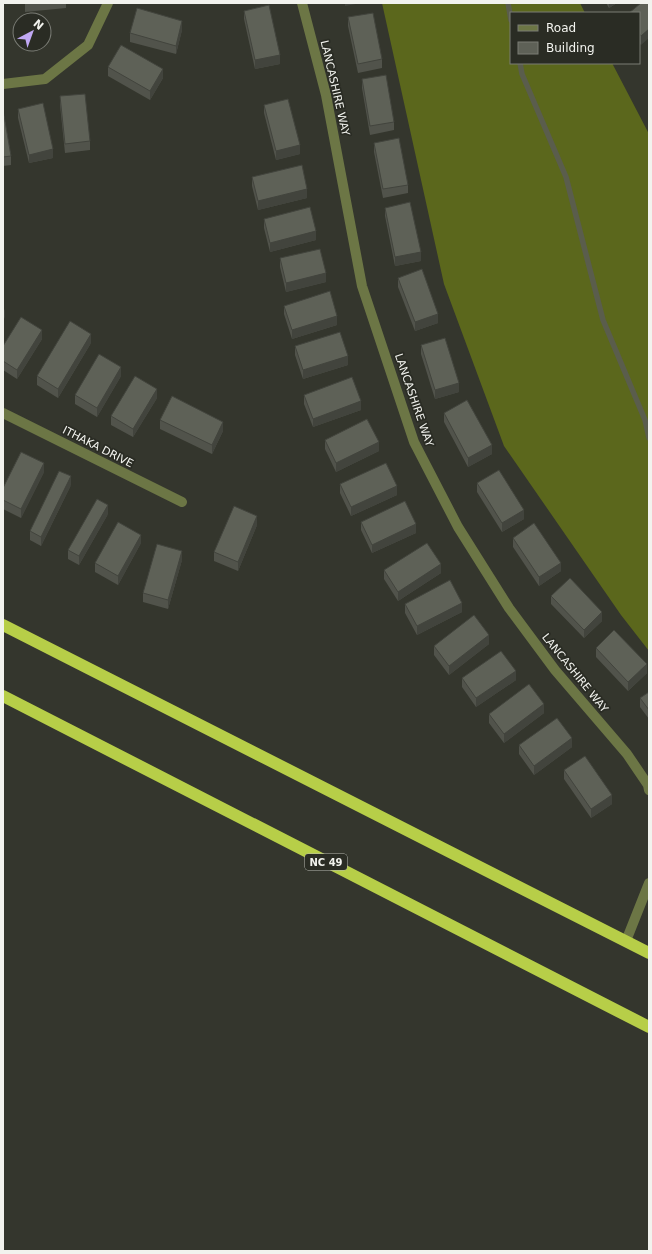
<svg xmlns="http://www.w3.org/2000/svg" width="652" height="1254" font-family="'DejaVu Sans',sans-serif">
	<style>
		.forest { fill: #5b671c }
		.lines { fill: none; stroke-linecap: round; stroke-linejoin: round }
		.stream { stroke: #5a5d4c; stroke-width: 5.5 }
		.minor { stroke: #6c7645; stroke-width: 10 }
		.highway { stroke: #b7ce48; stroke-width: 12 }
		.wall { fill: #51534b }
		.shaded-wall { fill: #42443d }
		.building { fill: #5e6157; stroke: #42443d }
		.labels { text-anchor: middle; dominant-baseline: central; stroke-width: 3.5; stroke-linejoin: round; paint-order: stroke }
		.shield { fill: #2a2c24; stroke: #b6b7b1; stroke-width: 1 }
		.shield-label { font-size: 10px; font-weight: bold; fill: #f2f3ee }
		.street-label { font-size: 11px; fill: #f2f3ee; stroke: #2a2c24 }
	</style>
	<rect width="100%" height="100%" fill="#34362d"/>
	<path class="forest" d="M382 3H580L585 13H511V63H612L649 134V651L621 615 504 446 444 284Z"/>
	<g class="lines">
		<g class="stream">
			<path d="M508 3 511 20"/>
			<path d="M520 63 522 74 566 177 603 320 645 420 649 438"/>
		</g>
		<g class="minor">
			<path d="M302 3 326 95 362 286 414 442 458 527 509 608 555 670 627 754 648 785 649 790"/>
			<path d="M3 84 45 79 88 45 108 3"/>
			<path d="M3 413 182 502"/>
			<path d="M626 941 649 883"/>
		</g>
		<g class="highway">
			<path d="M3 625 649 953"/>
			<path d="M3 696 649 1027"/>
		</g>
	</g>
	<g class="wall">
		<path d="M25 3H66V8L25 12Z"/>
		<path d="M143 3H172V4Z"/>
		<path d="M606 3H617L609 8Z"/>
		<path d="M641 3V45L639 42V13Z"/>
		<path d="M244 11 280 64 255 69 244 19Z"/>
		<path d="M348 17 382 59V68L358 73 348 26Z"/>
		<path d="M182 30 176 54 130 42V33Z"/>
		<path d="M108 67 163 78 150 100 108 76Z"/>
		<path d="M362 79 394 122V130L370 135 362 88Z"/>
		<path d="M60 96 90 141V150L65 153 60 105Z"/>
		<path d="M264 105 300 154 276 160 264 113Z"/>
		<path d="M18 109 53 158 29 163 18 118Z"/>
		<path d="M3 110 11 156V165L3 166Z"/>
		<path d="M374 143 408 185V193L383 198 374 152Z"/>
		<path d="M252 177 307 198 258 210 252 186Z"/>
		<path d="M385 208 421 261 395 266 385 216Z"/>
		<path d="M264 219 316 240 270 252 264 228Z"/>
		<path d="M280 258 326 282 286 292 280 267Z"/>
		<path d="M398 278 438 323 415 331 398 287Z"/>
		<path d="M284 306 337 325 292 339 284 314Z"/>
		<path d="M42 339 17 379 3 370V346Z"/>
		<path d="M91 343 58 398 37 385V376Z"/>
		<path d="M421 345 459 392 435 399 421 354Z"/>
		<path d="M295 346 348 365 303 379 295 355Z"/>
		<path d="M121 376 97 417 75 404V395Z"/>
		<path d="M304 395 361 410 313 427 304 404Z"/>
		<path d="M157 398 133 437 111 425V416Z"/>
		<path d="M444 413 492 454 468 467 444 422Z"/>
		<path d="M160 420 223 431 212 454 160 429Z"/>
		<path d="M325 440 379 451 336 472 325 449Z"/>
		<path d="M44 472 21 518 3 509V488Z"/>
		<path d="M477 483 524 519 502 532 477 492Z"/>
		<path d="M340 484 397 495 351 516 340 493Z"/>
		<path d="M71 485 41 546 30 540V531Z"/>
		<path d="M108 514 79 565 68 559V550Z"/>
		<path d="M361 522 416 533 372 553 361 530Z"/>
		<path d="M257 525 238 571 214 561V552Z"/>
		<path d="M513 538 561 571 539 586 513 547Z"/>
		<path d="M141 543 118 585 95 572V563Z"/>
		<path d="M182 560 168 609 143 602V593Z"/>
		<path d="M384 570 441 573 398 601 384 579Z"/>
		<path d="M551 596 602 621 584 638 551 604Z"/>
		<path d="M405 604 462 612 417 635 405 613Z"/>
		<path d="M489 644 449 675 434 655V646Z"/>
		<path d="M596 648 647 673 628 691 596 657Z"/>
		<path d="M462 678 516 680 476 707 462 687Z"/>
		<path d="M649 692V719L640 707V698Z"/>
		<path d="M544 713 504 743 489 723V714Z"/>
		<path d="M519 745 572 747 534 775 519 754Z"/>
		<path d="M564 770 612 804 591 818 564 779Z"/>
	</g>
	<g class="shaded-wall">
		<path d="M345 3H361L345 6Z"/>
		<path d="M609 3H617L609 8Z"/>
		<path d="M182 21V30L176 54V46Z"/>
		<path d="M649 29V38L641 45V36Z"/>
		<path d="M280 55V64L255 69V60Z"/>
		<path d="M163 69V78L150 100V91Z"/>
		<path d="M300 145V154L276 160V151Z"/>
		<path d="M53 149V158L29 163V155Z"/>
		<path d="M307 189V198L258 210V201Z"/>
		<path d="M316 231V240L270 252V243Z"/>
		<path d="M421 252V261L395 266V257Z"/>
		<path d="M326 273V282L286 292V283Z"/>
		<path d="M5 309V317L3 321V312Z"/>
		<path d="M438 314V323L415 331V322Z"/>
		<path d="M337 316V325L292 339V330Z"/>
		<path d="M42 330V339L17 379V370Z"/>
		<path d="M91 334V343L58 398V389Z"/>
		<path d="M348 356V365L303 379V370Z"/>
		<path d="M121 367V376L97 417V408Z"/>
		<path d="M459 383V392L435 399V390Z"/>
		<path d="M157 389V398L133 437V429Z"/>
		<path d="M361 401V410L313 427V419Z"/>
		<path d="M223 422V431L212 454V445Z"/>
		<path d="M379 442V451L336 472V463Z"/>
		<path d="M492 445V454L468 467V458Z"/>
		<path d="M44 463V472L21 518V509Z"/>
		<path d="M71 476V485L41 546V537Z"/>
		<path d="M397 486V495L351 516V507Z"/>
		<path d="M108 505V514L79 565V556Z"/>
		<path d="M524 510V519L502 532V523Z"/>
		<path d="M257 516V525L238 571V562Z"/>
		<path d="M416 524V533L372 553V545Z"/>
		<path d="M141 535V543L118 585V576Z"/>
		<path d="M182 551V560L168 609V600Z"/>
		<path d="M561 563V571L539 586V577Z"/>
		<path d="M441 564V573L398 601V592Z"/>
		<path d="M462 603V612L417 635V626Z"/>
		<path d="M602 612V621L584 638V630Z"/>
		<path d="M489 635V644L449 675V666Z"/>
		<path d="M647 664V673L628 691V682Z"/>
		<path d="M516 671V680L476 707V698Z"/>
		<path d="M544 704V713L504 743V734Z"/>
		<path d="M572 738V747L534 775V766Z"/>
		<path d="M612 795V804L591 818V809Z"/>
	</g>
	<g class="building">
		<path d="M641 3H649V29L641 36 639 33V13H629Z"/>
		<path d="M269 5 280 55 255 60 244 11Z"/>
		<path d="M137 8 182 21 176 46 130 33Z"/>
		<path d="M373 13 382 59 358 64 348 17Z"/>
		<path d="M121 45 163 69 150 91 108 67Z"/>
		<path d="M386 75 394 122 370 126 362 79Z"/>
		<path d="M85 94 90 141 65 144 60 96Z"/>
		<path d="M288 99 300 145 276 151 264 105Z"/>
		<path d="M43 103 53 149 29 155 18 109Z"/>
		<path d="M3 110 11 156 3 157Z"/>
		<path d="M399 138 408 185 383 189 374 143Z"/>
		<path d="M302 165 307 189 258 201 252 177Z"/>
		<path d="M410 202 421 252 395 257 385 208Z"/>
		<path d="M310 207 316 231 270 243 264 219Z"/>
		<path d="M320 249 326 273 286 283 280 258Z"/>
		<path d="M422 269 438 314 415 322 398 278Z"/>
		<path d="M330 291 337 316 292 330 284 306Z"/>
		<path d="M21 317 42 330 17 370 3 361V346Z"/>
		<path d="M70 321 91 334 58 389 37 376Z"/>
		<path d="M340 332 348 356 303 370 295 346Z"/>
		<path d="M445 338 459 383 435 390 421 345Z"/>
		<path d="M99 354 121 367 97 408 75 395Z"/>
		<path d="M135 376 157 389 133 429 111 416Z"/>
		<path d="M352 377 361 401 313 419 304 395Z"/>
		<path d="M172 396 223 422 212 445 160 420Z"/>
		<path d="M467 400 492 445 468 458 444 413Z"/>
		<path d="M367 419 379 442 336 463 325 440Z"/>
		<path d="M21 452 44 463 21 509 3 500V488Z"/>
		<path d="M386 463 397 486 351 507 340 484Z"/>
		<path d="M499 470 524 510 502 523 477 483Z"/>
		<path d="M59 471 71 476 41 537 30 531Z"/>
		<path d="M97 499 108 505 79 556 68 550Z"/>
		<path d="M405 501 416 524 372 545 361 522Z"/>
		<path d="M234 506 257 516 238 562 214 552Z"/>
		<path d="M118 522 141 535 118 576 95 563Z"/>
		<path d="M534 523 561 563 539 577 513 538Z"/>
		<path d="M427 543 441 564 398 592 384 570Z"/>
		<path d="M157 544 182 551 168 600 143 593Z"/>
		<path d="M570 578 602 612 584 630 551 596Z"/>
		<path d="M450 580 462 603 417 626 405 604Z"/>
		<path d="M474 615 489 635 449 666 434 646Z"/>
		<path d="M614 630 647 664 628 682 596 648Z"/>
		<path d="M501 651 516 671 476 698 462 678Z"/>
		<path d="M529 684 544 704 504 734 489 714Z"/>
		<path d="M649 692V710L640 698Z"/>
		<path d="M557 718 572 738 534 766 519 745Z"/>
		<path d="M585 756 612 795 591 809 564 770Z"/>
	</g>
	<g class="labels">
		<rect class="shield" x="305" y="854" width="42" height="16" rx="3"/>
		<g class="shield-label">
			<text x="326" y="862">NC 49</text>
		</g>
		<g class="street-label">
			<text transform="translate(335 88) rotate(77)">LANCASHIRE WAY</text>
			<text transform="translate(414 400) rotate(71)">LANCASHIRE WAY</text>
			<text transform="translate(98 447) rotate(27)">ITHAKA DRIVE</text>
			<text transform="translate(575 673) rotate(51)">LANCASHIRE WAY</text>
		</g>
	</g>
	<rect width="652" height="1254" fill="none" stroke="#f2f3ee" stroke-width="8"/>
	<rect x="510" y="12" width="130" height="52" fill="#2a2c24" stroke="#7a7c75"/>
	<rect x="518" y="25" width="20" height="6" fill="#6c7645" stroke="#7a7c75"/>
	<text x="546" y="32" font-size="12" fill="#f2f3ee">Road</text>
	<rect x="518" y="42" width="20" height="12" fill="#5e6157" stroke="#7a7c75"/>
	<text x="546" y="52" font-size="12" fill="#f2f3ee">Building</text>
	<g transform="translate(32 32) rotate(41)"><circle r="19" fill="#2a2c24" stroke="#7a7c75"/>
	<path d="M0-3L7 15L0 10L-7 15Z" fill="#c0a8f3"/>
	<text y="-6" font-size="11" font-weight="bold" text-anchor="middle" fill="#f2f3ee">N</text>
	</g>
</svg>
